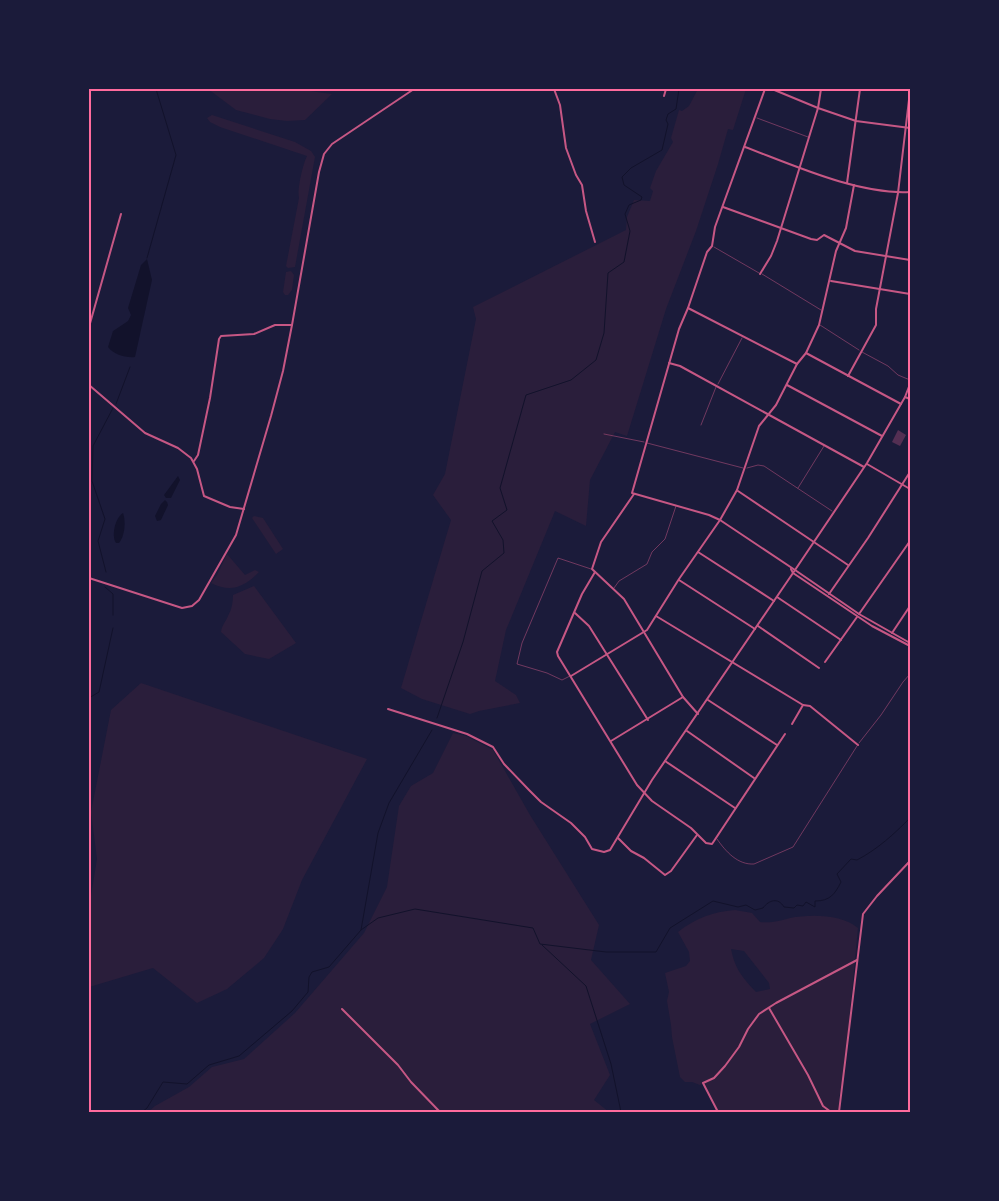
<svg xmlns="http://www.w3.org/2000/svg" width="999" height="1201" font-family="'PT Sans',sans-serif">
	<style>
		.green { fill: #2a1e3b; fill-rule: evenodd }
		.water { fill: #12122b }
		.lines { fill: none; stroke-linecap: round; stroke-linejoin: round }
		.stream { stroke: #12122b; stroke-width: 1 }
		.building { fill: #542f53 }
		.service { stroke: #c65784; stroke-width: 0.5 }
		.minor { stroke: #c65784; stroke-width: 2 }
		.tertiary { stroke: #c65784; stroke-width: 2 }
		.neatline { fill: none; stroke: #ff6b9d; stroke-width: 2 }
	</style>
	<rect width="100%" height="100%" fill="#1b1b3a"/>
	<g class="green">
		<path d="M208 89H295L332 94 305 120 287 121 270 119 236 110Z"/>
		<path d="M698 89H746L733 130 728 129 718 164 696 231 666 309 627 436 615 432 590 480 586 526 555 511 506 630 495 681 516 695 520 703 479 711 470 714 422 699 401 688 451 520 433 495 445 474 476 319 473 307 626 230 627 217 634 200 650 201 653 191 650 188 656 171 673 142 671 138 679 110 682 111 689 106Z"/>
		<path d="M212 115 295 142 311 151 315 157 295 267 288 268 286 266 299 198C297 189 303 164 307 156L220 127 210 122 207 118Z"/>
		<path d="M291 271 294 275 292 290 288 295H285L283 292 286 272Z"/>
		<path d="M254 516 263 518 283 549 276 554 252 518Z"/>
		<path d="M227 554 245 575 255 570 259 572C244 587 231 593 211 583L217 575Z"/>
		<path d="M254 586 296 643 269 659 245 654 221 632C222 625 225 623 228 616 232 609 233 602 233 595Z"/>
		<path d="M141 683 367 759 302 880 283 929 264 958 227 989 197 1003 153 968 89 987V908L97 859 91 812 111 710Z"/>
		<path d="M453 733 466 736 493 750 530 815 599 925 591 960 630 1004 590 1024 610 1075 594 1100 609 1112H148L155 1106 189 1087 212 1067 244 1059 295 1013 364 933 387 887 399 806 411 786 433 773Z"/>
		<path d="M735 910 752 913 760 922C773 923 779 921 790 918 810 914 842 914 858 928L844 1074 839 1098V1112H832L824 1106 809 1074 770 1009 769 1010 808 1076 823 1106 830 1112H718L704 1083 700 1085 692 1082H685L680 1077 672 1037 671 1025 667 1001 669 992 665 973 686 966 690 961 689 952 678 932C696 918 712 912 735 910ZM731 949 744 951 769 983 770 989 756 992C742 977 735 969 731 949Z"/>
	</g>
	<g class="water">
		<path d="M147 259 152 280 135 357C126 358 114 355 108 347L113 331 128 321 131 315 128 308 141 265Z"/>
		<path d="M178 476 180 480 171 498H166L164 495Z"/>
		<path d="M165 500 167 502 168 505 161 520 157 521 155 516 161 504Z"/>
		<path d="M123 513C126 521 125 536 119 543H116C111 536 115 518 123 513Z"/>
	</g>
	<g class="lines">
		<g class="stream">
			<path d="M147 258 176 155 156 89"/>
			<path d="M116 404 130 367"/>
			<path d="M106 572 98 541 105 519 92 481 93 446 113 408"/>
			<path d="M105 587 113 594V615"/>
			<path d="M89 698 99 692 113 628"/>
			<path d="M437 718 463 642 482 571 504 553 503 540 492 521 507 510 500 488 526 395 571 380 596 360 604 333 608 273 624 262 630 231 625 214 629 205 641 200 642 197 624 185 622 177 631 168 662 150 668 124 666 120 668 114 676 109 679 89"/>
			<path d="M89 744V745"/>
			<path d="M361 930 378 918 415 909 533 928 540 944 606 952H656L670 928 713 901 738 907 746 905 755 910 763 908C769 900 778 897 784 907L794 908 797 905 803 906 806 902 815 907V901C830 901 835 894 841 882L837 874 851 859 857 860C878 849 894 834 910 818"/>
			<path d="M542 945 586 986 611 1064 621 1112"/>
			<path d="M142 1112 147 1108 163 1082 187 1084 209 1065 239 1056 292 1011 308 992 309 977 312 972 329 967 361 930 378 833 389 803 432 730"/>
		</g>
	</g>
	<path class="building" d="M898 430 906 435 900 446 892 442Z"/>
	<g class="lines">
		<g class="service">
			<path d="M757 118 808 137"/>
			<path d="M714 247 759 273"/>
			<path d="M762 274 821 310"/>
			<path d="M820 325 859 350"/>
			<path d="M862 352 888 366 898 375 910 380"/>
			<path d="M718 384 742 338"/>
			<path d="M701 425 716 387"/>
			<path d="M604 434 644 442"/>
			<path d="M647 443 743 468"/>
			<path d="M747 468 758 465 764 466 832 511"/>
			<path d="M798 488 824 446"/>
			<path d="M614 588 619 581 647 564 652 552 665 539 676 506"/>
			<path d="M570 676 562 680 547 673 517 664 522 643 558 558 591 569"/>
			<path d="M859 743 881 715 903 682 910 674"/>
			<path d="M717 839C726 852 738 865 754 864L793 847 857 746"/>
		</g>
		<g class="minor">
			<path d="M554 89 560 105 566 148 576 175 582 185 586 211 595 242"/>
			<path d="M765 89 715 227 712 246 707 252 688 308 679 329 632 493 709 515 720 520 795 570"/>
			<path d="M772 89 818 108 856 121 910 128"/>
			<path d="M664 96 666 89"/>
			<path d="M745 147C793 165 859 195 910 192"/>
			<path d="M847 183 860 89"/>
			<path d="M723 207 811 239 817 240 824 235 855 251 910 260"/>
			<path d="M760 274 771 256 777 241 818 108 821 89"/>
			<path d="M831 281 910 294"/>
			<path d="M688 308 797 364"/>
			<path d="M89 327 121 214"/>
			<path d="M806 353 901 404"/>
			<path d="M669 363 680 366 864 467"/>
			<path d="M848 376 876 325V309L898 193 910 91"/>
			<path d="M89 385 145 433 178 448 191 458 197 469 204 496 230 507 244 509"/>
			<path d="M787 385 882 436"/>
			<path d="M905 397 910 399"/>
			<path d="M194 461 198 455 210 398 219 339 221 336 254 334 275 325H292"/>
			<path d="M867 464 910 489"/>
			<path d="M738 491 848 565"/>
			<path d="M634 494 601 542 592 569 624 599 683 697 698 714"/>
			<path d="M698 552 774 601"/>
			<path d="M595 572 582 594 557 652 558 656 637 785 652 801 691 828 706 843 712 844 785 734"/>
			<path d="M679 580 755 629"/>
			<path d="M829 594 868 538 910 472"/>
			<path d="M777 597 841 640"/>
			<path d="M575 613 589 626 648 720"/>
			<path d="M859 614 910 541"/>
			<path d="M656 616 803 705 810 706 858 745"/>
			<path d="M758 626 819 668"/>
			<path d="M892 633 910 606"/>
			<path d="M825 662 857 617"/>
			<path d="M571 676 647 630 679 579 720 520 737 490 759 426 776 405 797 364 806 353 819 325 836 251 846 228 854 185"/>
			<path d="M708 700 777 745"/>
			<path d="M388 709 467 734 493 747 504 764 529 790 541 802 571 823 585 837 592 849 604 852 610 850 652 780 793 573 791 569"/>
			<path d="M792 724 803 705"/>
			<path d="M687 731 754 778"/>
			<path d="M611 741 683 697"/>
			<path d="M665 761 735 808"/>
			<path d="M618 838 631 851 644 858 665 875 671 871 697 835"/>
			<path d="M769 1008 808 1075 823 1106 831 1112"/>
			<path d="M342 1009 398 1065 411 1082 440 1112"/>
			<path d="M718 1112 703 1083 714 1078 725 1066 739 1047 748 1029 759 1014 776 1003 857 960"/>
			<path d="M839 1112 863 914 877 896 910 861"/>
		</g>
		<g class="tertiary">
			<path d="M910 384 905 397 867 463 793 573 872 626 910 646"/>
			<path d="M795 570 859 614 910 643"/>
			<path d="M89 578 182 608 192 606 199 600 236 535 271 416 283 371 292 325 319 172 324 154 332 144 414 89"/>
		</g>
	</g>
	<rect width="999" height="1201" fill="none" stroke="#1b1b3a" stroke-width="180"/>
	<rect x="90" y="90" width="819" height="1021" class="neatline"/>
</svg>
